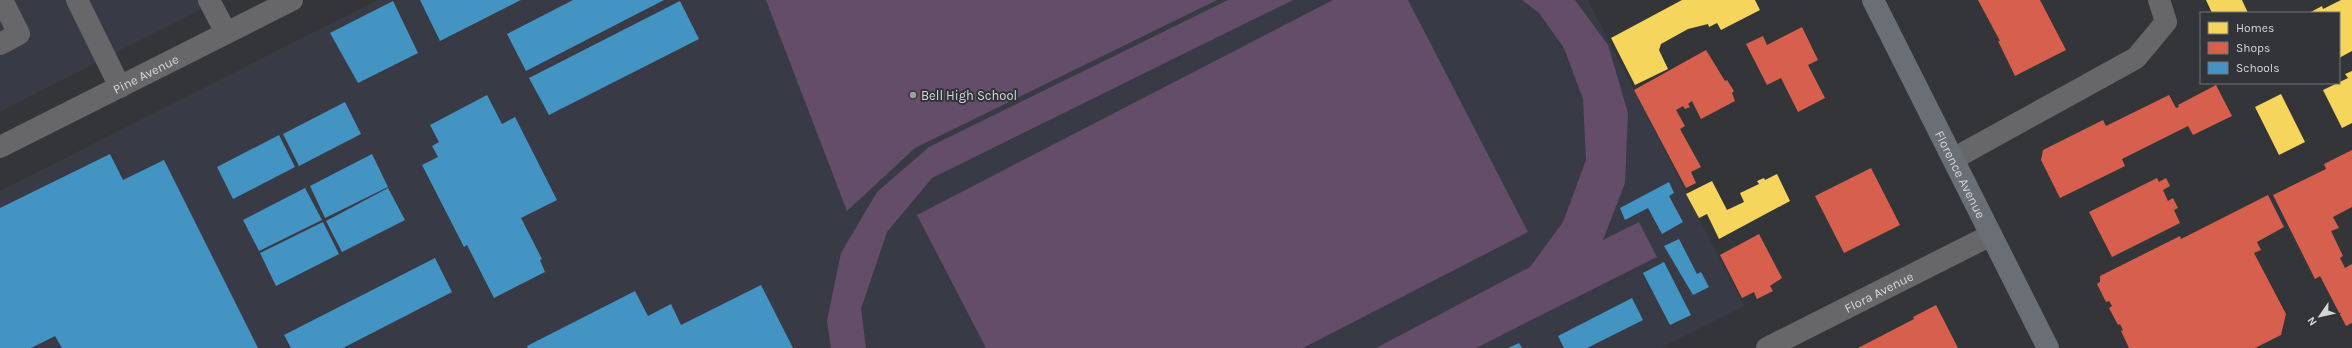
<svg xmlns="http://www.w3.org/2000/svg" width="2352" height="348" font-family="Karla,sans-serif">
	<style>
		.built { fill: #383b45 }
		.green { fill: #644d68 }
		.homes { fill: #f6d55c }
		.shops { fill: #d6604d }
		.schools { fill: #4393c3 }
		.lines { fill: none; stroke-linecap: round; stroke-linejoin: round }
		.minor { stroke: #676769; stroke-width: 22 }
		.major { stroke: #696f75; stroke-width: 22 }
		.poi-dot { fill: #9d9ea1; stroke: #333439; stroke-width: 1.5 }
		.labels { text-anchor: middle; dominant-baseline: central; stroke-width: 4; stroke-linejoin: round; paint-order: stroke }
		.street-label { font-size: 13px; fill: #d5d6da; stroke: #333439 }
		.poi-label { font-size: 13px; fill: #d5d6da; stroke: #333439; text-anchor: start }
	</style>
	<rect width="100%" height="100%" fill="#343538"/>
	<g class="built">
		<path d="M0 0H219L0 112Z"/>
		<path d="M377 0H1588L1744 306 1661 348H0V191Z"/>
	</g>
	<g class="green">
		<path d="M766 0H1217L915 148 847 211Z"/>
		<path d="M1228 0H1293L932 178 887 232 861 309 866 348H831L827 321 841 253 877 192 929 147Z"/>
		<path d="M1333 0H1408L1528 232 1303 348H986L917 215Z"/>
		<path d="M1522 0H1575L1608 45 1628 113 1625 183 1603 240 1639 222 1657 257 1476 348H1376L1530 267 1563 222 1586 160 1583 99 1564 48 1539 13Z"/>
	</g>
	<g class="homes">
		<path d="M1682 0H1755L1760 10 1721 30 1717 23 1709 27 1708 24 1688 29 1661 44 1659 50 1668 69 1635 85 1611 38Z"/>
		<path d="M2206 0H2242L2248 13H2212Z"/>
		<path d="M2341 0H2352V51L2339 58V13H2309L2322 6 2323 9Z"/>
		<path d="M2352 71V123L2342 128 2323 90 2348 78 2345 74Z"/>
		<path d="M2281 94 2305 142 2279 155 2255 107Z"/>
		<path d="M1777 174 1790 201 1719 239 1707 214 1699 218 1686 194 1712 181 1727 210 1744 202 1740 193 1759 184 1757 181 1764 178 1765 180Z"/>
	</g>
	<g class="shops">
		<path d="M1978 0H2040L2066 50 2015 76 1998 41H2000Z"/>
		<path d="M1802 27 1818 60 1808 65 1825 98 1798 112 1781 78 1767 85 1746 44 1763 36 1767 45Z"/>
		<path d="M1706 50 1725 81 1727 80 1734 91 1732 93 1735 101 1701 119 1692 101 1688 104 1690 107 1685 109 1683 106 1676 110 1685 126 1680 129 1701 167 1691 172 1696 183 1686 188 1634 90Z"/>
		<path d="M2216 85 2232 116 2193 135 2188 126 2122 159 2125 166 2060 198 2041 160 2043 150 2103 120 2106 126 2169 95 2176 108 2179 107 2178 105Z"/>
		<path d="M2352 150V207L2333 217 2339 228 2331 231 2343 256 2340 258 2345 268 2352 264V323L2346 326 2320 276 2315 279 2273 195 2326 169 2324 164Z"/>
		<path d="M1871 168 1900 225 1844 253 1815 196Z"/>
		<path d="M2157 178 2159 182 2166 178 2170 186 2163 190 2168 201 2173 198 2178 208 2174 210 2180 223 2112 257 2089 212Z"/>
		<path d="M2268 195 2284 227 2257 242 2261 250 2254 253 2286 314 2281 335 2255 348H2129L2121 331 2123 330 2120 324 2118 325 2109 308 2112 306 2109 301 2106 302 2097 284 2100 282V276L2180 236 2181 239Z"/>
		<path d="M1759 234 1782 278 1770 286 1773 291 1757 299 1754 292 1742 298 1720 255Z"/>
		<path d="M1936 305 1958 348H1858L1914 319 1913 317Z"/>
	</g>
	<g class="schools">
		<path d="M420 0H521L440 41Z"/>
		<path d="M573 0H664L526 71 507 34Z"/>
		<path d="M393 1 418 53 358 83 330 33Z"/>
		<path d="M680 1 699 39 549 115 529 78Z"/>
		<path d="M487 95 502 124 515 117 557 200 521 218 542 259 540 260 545 272 494 298 467 245 464 247 422 165 438 157 432 146 439 142 430 125Z"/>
		<path d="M345 102 361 134 299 166 283 134Z"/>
		<path d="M279 135 295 167 233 199 217 167Z"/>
		<path d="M110 154 123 180 164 160 258 348H62L55 336 31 348H0V208Z"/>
		<path d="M372 154 388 187 325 218 310 186Z"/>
		<path d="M1669 182 1674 193 1669 196 1683 222 1662 234 1648 208 1625 220 1620 208Z"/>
		<path d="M305 188 322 220 259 251 243 220Z"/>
		<path d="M388 188 405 220 342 252 326 221Z"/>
		<path d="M323 222 339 254 276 286 260 253Z"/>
		<path d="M1679 239 1697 274 1701 272 1709 287 1693 295 1664 246Z"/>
		<path d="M435 258 452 292 343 348H291L284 335Z"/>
		<path d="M1664 262 1691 315 1670 325 1643 273Z"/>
		<path d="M761 285 793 348H528L527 346 635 291 648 316 671 304 681 325Z"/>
		<path d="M1632 298 1643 320 1587 348H1564L1558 336Z"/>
		<path d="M1519 343 1522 348H1508Z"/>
	</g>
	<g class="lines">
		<g class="minor">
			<path d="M77 0 120 87"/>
			<path d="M209 0 226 33"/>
			<path d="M0 44 19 34 2 0"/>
			<path id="s1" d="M0 147 292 0"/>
			<path d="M1953 159 2136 58 2166 22 2159 0"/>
			<path id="s2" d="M1767 348 1991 235"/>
		</g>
		<path class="major" id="s3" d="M1873 0 2048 348"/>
	</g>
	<circle class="poi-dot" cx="913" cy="95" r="4"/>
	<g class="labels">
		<g class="street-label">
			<text stroke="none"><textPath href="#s1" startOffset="163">Pine Avenue</textPath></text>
			<text stroke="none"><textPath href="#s3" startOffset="195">Florence Avenue</textPath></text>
			<text stroke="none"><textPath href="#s2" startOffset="125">Flora Avenue</textPath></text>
		</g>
		<g class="poi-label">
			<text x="921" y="95">Bell High School</text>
		</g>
	</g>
	<rect x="2200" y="12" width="140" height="72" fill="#333439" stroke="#747579"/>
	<rect x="2208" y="22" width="20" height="12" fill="#f6d55c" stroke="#747579"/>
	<text x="2236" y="32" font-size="12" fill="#d5d6da">Homes</text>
	<rect x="2208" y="42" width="20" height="12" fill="#d6604d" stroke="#747579"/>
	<text x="2236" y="52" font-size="12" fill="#d5d6da">Shops</text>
	<rect x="2208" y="62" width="20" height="12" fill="#4393c3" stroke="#747579"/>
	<text x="2236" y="72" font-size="12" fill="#d5d6da">Schools</text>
	<g transform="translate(2320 316) rotate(236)" stroke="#333439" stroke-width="3" paint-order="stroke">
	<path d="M0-3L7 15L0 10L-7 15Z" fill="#d5d6da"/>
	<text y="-6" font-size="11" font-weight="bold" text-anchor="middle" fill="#d5d6da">N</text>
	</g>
</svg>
